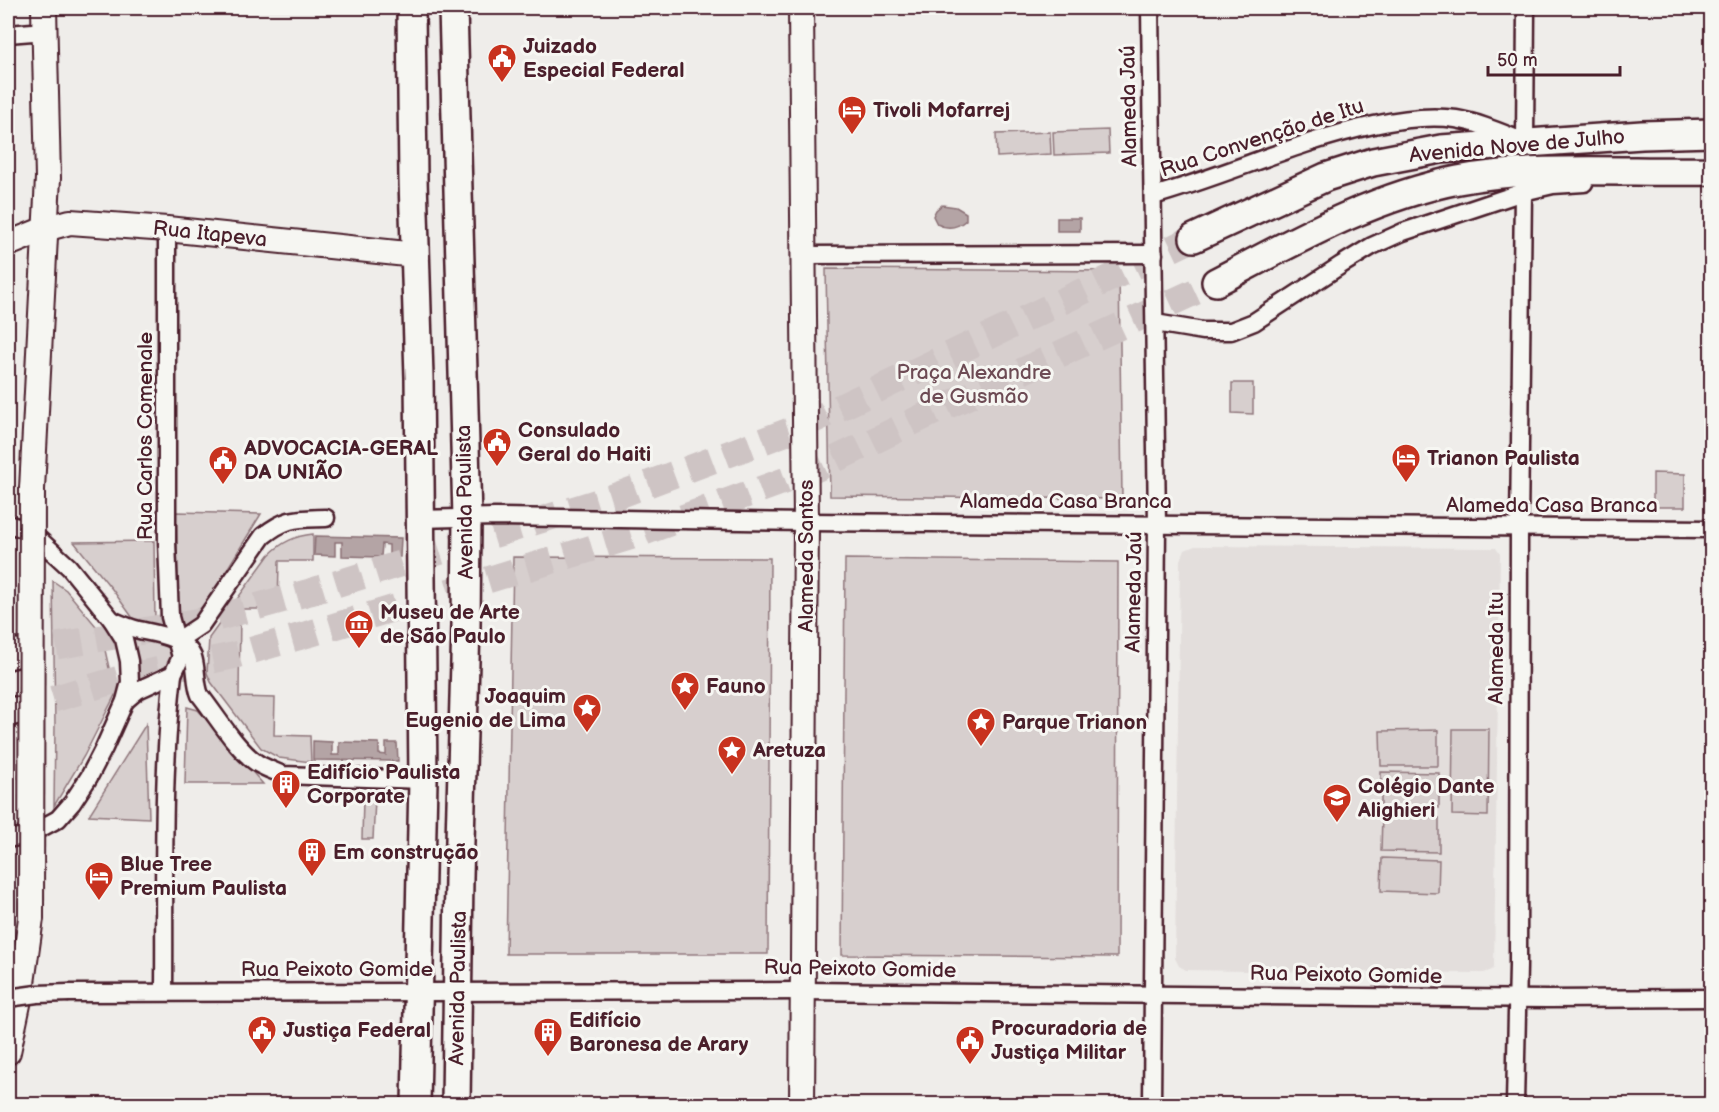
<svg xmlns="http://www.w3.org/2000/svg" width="1719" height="1112" font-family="'Balsamiq Sans',sans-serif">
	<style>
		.built { fill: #e3dedc }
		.green { fill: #d7cfce; stroke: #90777c; stroke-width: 1.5 }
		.water { fill: #b4a4a5; stroke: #8a6f74; stroke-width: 1.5 }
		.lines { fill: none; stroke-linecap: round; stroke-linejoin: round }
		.primary-tunnel { stroke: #cec4c4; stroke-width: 27; stroke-dasharray: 27 14; stroke-linecap: butt }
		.street-casing { stroke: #4a1f2b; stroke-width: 21 }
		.secondary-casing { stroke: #4a1f2b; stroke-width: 28 }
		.primary-casing { stroke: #4a1f2b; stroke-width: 32 }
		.street { stroke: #f6f6f2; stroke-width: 16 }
		.secondary { stroke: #f6f6f2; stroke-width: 24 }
		.primary { stroke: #f6f6f2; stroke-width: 27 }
		.street-bridge-casing { stroke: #4a1f2b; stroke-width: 21; stroke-linecap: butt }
		.secondary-bridge-casing { stroke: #4a1f2b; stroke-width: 28; stroke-linecap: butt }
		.street-bridge { stroke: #f6f6f2; stroke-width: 16 }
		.secondary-bridge { stroke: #f6f6f2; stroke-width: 24 }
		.labels { text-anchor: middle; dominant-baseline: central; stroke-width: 6; stroke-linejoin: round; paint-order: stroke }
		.poi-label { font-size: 21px; font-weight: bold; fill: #4a1f2b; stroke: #f6f6f2; text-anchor: start }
		.street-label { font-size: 21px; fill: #4a1f2b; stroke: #f6f6f2 }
		.park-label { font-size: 21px; fill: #6d4b54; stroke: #f6f6f2 }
	</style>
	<rect width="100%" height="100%" fill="#efedea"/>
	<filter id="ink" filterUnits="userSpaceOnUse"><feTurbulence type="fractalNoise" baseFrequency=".0167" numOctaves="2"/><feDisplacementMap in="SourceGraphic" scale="12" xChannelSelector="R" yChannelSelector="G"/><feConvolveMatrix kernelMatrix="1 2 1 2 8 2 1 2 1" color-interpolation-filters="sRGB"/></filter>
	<g filter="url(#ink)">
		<g class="built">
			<path d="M11 274 10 395H8V275Z"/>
			<path d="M1195 546 1496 548 1500 554 1494 968 1492 970 1484 973 1248 971 1186 970 1179 966 1175 958 1180 560 1185 550Z"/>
		</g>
		<g class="green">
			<path d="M1108 130 1109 153 1054 155 1053 132Z"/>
			<path d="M1050 132 1051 154 997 157 996 134Z"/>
			<path d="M826 269 1119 271 1122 499 830 496Z"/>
			<path d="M1232 383H1253V414L1232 413Z"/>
			<path d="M1653 473 1685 474V507H1653Z"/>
			<path d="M176 512 261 514 199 615 179 621Z"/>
			<path d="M313 534V561H279L278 609H240L239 697 275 698 274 735 310 736 311 762 279 758 261 748 211 682 207 673 209 638 269 555C282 542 295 536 313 534Z"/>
			<path d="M154 541 155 623 135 621 112 589 74 542Z"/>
			<path d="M8 550H11V629L8 630Z"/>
			<path d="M513 557 770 558 768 954H506Z"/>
			<path d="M845 559 1118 562 1117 957 842 955Z"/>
			<path d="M53 581 66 590 101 632 115 695 84 756 54 806 55 726Z"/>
			<path d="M130 637 168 643 174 654 170 666 157 673 136 679Z"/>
			<path d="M187 707 198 710 263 784H185Z"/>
			<path d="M146 724 149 818 89 815Z"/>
			<path d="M1453 729H1489L1488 816 1452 815Z"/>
			<path d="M1438 730V766H1381L1380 731Z"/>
			<path d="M11 732 9 812H8V733Z"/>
			<path d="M1381 772 1439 773V808H1381Z"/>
			<path d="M363 798 375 799 373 839H362Z"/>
			<path d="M1382 816 1439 818V852L1381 851Z"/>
			<path d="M1382 858 1439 860 1438 893 1381 891Z"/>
		</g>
		<g class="water">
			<path d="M942 205 956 207 966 213V220C957 228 948 230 937 224L933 216 936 210Z"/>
			<rect x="1057" y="218" width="23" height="13"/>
			<path d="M315 536 401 538 400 557H389V545L382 544 381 557 342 556V542H335V556L314 555Z"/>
			<path d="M313 741 332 742V755H339V742L379 743V754L386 755V743H397L398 761 313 760Z"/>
			<path d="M8 751 13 755 16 778 8 779Z"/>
		</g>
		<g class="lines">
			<g class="primary-tunnel">
				<path d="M16 653 212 619 310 592 611 498 795 429 1194 238"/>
				<path d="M14 711 126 677 232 656 312 633 636 535 811 471 925 416 1216 282"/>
			</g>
			<g class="street-casing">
				<g id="street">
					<path d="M1150 8 1157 524 1152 1104"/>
					<path d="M8 34 45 31"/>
					<path d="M1153 196C1228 175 1298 141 1374 125 1401 119 1429 115 1456 119 1480 123 1502 133 1525 142L1526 8"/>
					<path d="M804 255 1154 254"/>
					<path d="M1155 323 1203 331H1231L1254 322 1341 265 1372 246 1403 232 1523 192 1553 185 1584 183"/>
					<path d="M420 519 495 517 806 522 1712 529"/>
					<path d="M8 524 30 531 69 567 112 620 124 639 129 661 130 682 125 701 104 748 89 777 72 803 58 819 28 835 8 839"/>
					<path d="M112 620C121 624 130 628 139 630 157 634 185 637 193 657 197 669 195 683 200 695 216 715 236 749 257 763 265 768 274 771 283 775L423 780"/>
					<path d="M177 641 201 625 263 536C287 517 296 519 326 518"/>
					<path d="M125 701 138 690 173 674 181 657 170 617 167 542V229"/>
					<path d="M164 992C165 887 161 779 173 674"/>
					<path d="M69 993 804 991 1548 999 1712 998"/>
					<path d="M1515 1104 1518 966 1519 528 1523 192"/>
				</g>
			</g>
			<g class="secondary-casing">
				<g id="secondary">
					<path d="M801 8 806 522 802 1104"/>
					<path d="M8 244 45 229 70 222 167 229 416 255"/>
					<path d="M32 489 48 178 44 8"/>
					<path d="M8 1052 21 990 31 918"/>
				</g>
			</g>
			<g class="primary-casing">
				<g id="primary">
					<path d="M411 8 413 179 419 377 423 780 416 1104"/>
					<path d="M453 8 467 518 466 625 459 877 456 1104"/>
					<path d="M1194 238 1326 177 1373 162 1441 149 1642 135 1712 133"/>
					<path d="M1216 282C1293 242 1371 197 1458 180 1538 165 1629 173 1712 171"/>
					<path d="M8 655 16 653"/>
					<path d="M8 712 14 711"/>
				</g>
			</g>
			<use href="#street" class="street"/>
			<use href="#secondary" class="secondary"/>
			<use href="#primary" class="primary"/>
			<g class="street-bridge-casing">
				<path id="street-bridge" d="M8 998 37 994 69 993"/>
			</g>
			<g class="secondary-bridge-casing">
				<path id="secondary-bridge" d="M31 918 32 489"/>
			</g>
			<use href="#street-bridge" class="street-bridge"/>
			<use href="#secondary-bridge" class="secondary-bridge"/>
		</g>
	</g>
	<defs>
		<g id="civic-pin" transform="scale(1.5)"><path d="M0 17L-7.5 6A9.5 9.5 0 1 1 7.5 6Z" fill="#c8321e" stroke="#f6f6f2"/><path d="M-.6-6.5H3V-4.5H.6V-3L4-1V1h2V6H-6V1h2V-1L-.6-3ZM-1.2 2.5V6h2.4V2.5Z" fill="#fff"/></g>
		<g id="hotel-pin" transform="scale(1.5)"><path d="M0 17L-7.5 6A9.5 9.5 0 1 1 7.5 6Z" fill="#c8321e" stroke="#f6f6f2"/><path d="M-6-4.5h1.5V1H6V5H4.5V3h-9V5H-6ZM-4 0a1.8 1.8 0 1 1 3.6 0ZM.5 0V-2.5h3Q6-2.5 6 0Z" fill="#fff"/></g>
		<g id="museum-pin" transform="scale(1.5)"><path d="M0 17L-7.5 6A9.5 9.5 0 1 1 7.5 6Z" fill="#c8321e" stroke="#f6f6f2"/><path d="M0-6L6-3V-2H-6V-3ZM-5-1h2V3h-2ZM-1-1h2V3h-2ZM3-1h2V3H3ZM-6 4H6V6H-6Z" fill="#fff"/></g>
		<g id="sight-pin" transform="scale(1.5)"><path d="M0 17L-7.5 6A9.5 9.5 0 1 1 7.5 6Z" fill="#c8321e" stroke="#f6f6f2"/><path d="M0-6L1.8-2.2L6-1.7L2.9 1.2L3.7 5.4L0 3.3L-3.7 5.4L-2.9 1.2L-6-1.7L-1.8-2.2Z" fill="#fff"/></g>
		<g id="building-pin" transform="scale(1.5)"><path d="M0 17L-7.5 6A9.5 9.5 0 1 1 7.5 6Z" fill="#c8321e" stroke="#f6f6f2"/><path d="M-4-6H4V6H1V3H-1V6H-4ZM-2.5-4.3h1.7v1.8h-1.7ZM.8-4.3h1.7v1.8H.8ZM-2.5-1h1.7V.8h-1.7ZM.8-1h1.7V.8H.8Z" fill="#fff"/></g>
		<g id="school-pin" transform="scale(1.5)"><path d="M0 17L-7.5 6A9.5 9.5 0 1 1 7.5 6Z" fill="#c8321e" stroke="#f6f6f2"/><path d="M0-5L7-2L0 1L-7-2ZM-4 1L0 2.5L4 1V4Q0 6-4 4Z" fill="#fff"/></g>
	</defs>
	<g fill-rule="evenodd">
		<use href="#civic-pin" x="502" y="58"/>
		<use href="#hotel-pin" x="852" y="110"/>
		<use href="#civic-pin" x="497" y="442"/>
		<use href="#hotel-pin" x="1406" y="458"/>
		<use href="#civic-pin" x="223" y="460"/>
		<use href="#museum-pin" x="359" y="624"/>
		<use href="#sight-pin" x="685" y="686"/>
		<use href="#sight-pin" x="587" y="708"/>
		<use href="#sight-pin" x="981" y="722"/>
		<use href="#sight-pin" x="732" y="750"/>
		<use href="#building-pin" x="286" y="784"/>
		<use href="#school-pin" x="1337" y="798"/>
		<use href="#building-pin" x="312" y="852"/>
		<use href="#hotel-pin" x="99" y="876"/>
		<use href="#civic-pin" x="262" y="1030"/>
		<use href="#building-pin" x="548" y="1032"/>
		<use href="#civic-pin" x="970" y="1040"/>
	</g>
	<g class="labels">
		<g class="poi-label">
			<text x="523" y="46">Juizado<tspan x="523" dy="24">Especial Federal</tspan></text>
			<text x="873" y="110">Tivoli Mofarrej</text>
			<text x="518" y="430">Consulado<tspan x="518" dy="24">Geral do Haiti</tspan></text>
			<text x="244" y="448">ADVOCACIA-GERAL<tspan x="244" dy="24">DA UNIÃO</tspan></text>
			<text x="1427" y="458">Trianon Paulista</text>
			<text x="380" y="612">Museu de Arte<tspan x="380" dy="24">de São Paulo</tspan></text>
			<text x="706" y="686">Fauno</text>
			<text x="566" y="696" text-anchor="end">Joaquim<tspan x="566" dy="24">Eugenio de Lima</tspan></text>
			<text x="1002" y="722">Parque Trianon</text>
			<text x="753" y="750">Aretuza</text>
			<text x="307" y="772">Edifício Paulista<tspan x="307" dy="24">Corporate</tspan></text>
			<text x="1358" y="786">Colégio Dante<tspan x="1358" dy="24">Alighieri</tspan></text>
			<text x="333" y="852">Em construção</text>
			<text x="120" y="864">Blue Tree<tspan x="120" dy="24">Premium Paulista</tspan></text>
			<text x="569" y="1020">Edifício<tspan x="569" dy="24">Baronesa de Arary</tspan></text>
			<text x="991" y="1028">Procuradoria de<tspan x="991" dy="24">Justiça Militar</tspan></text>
			<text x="283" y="1030">Justiça Federal</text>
		</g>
		<g class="street-label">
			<text transform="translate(1129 106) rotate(-91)">Alameda Jaú</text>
			<text transform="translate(1262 138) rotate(-18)">Rua Convenção de Itu</text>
			<text transform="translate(1517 146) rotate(-5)">Avenida Nove de Julho</text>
			<text transform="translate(210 234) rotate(6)">Rua Itapeva</text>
			<text transform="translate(145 436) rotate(-90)">Rua Carlos Comenale</text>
			<text x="1066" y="501">Alameda Casa Branca</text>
			<text transform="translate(465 502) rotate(-91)">Avenida Paulista</text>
			<text x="1552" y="505">Alameda Casa Branca</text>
			<text transform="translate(806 556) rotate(-90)">Alameda Santos</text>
			<text transform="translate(1134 592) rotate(-89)">Alameda Jaú</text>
			<text transform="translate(1496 648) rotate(-90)">Alameda Itu</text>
			<text x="337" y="969">Rua Peixoto Gomide</text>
			<text transform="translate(860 969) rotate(1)">Rua Peixoto Gomide</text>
			<text transform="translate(1346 975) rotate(1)">Rua Peixoto Gomide</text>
			<text transform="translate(458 988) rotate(-89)">Avenida Paulista</text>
		</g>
		<g class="park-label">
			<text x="974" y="372">Praça Alexandre<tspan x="974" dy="24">de Gusmão</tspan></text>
		</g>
	</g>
	<rect width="1719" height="1112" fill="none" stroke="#f6f6f2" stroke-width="30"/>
	<rect x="15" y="15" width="1689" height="1082" fill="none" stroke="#4a1f2b" stroke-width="2" filter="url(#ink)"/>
	<path d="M1488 66v9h132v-9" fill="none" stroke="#4a1f2b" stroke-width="3"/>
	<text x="1497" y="66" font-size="18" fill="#4a1f2b" stroke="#f6f6f2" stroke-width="4.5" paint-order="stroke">50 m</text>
</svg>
